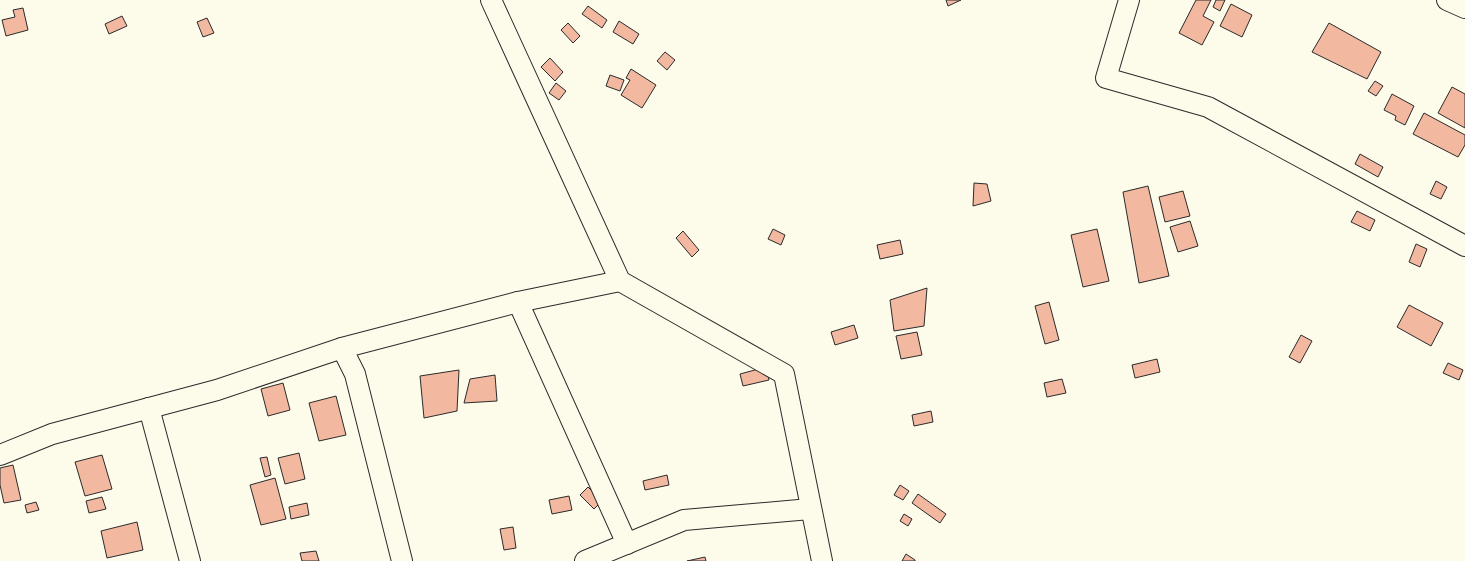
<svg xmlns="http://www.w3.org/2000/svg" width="1465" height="561" font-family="'Roboto Condensed',sans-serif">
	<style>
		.building { fill: #f2b8a0; stroke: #2b2b2b }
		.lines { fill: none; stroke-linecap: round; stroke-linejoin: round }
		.street-casing { stroke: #2b2b2b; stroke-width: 22 }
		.street { stroke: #fdfbea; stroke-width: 20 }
	</style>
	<rect width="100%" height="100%" fill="#fdfbea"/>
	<g class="building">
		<path d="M946 0H961L948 6Z"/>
		<path d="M1196 0H1211L1203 16 1214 22 1202 45 1179 33Z"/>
		<path d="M1216 0H1225L1220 11 1213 7Z"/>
		<path d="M1231 4 1252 15 1242 37 1220 26Z"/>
		<path d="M588 6 607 20 602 28 582 14Z"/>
		<path d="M23 8 28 30 6 36 2 20 15 17 13 10Z"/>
		<path d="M122 16 127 26 109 34 105 24Z"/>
		<path d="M207 18 214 33 203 37 197 22Z"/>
		<path d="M619 21 639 34 633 44 613 32Z"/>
		<path d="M568 23 580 36 573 43 561 30Z"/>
		<path d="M1329 23 1381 52 1367 79 1312 52Z"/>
		<path d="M665 52 675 60 667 70 657 61Z"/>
		<path d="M550 58 563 72 555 81 541 67Z"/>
		<path d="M631 69 656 85 642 108 621 95 630 80 626 78Z"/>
		<path d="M610 75 624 80 620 91 606 86Z"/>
		<path d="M1375 81 1383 86 1376 96 1368 91Z"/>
		<path d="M556 83 566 91 559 100 549 93Z"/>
		<path d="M1452 87 1465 94V128L1438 113Z"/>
		<path d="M1392 94 1414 106 1405 125 1395 120 1396 116 1384 110Z"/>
		<path d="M1424 113 1465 135V145L1458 157 1413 134Z"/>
		<path d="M1360 154 1383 167 1378 177 1355 164Z"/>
		<path d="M1436 181 1447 187 1441 199 1430 194Z"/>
		<path d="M974 183 987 184 991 201 973 206Z"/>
		<path d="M1148 186 1169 276 1139 283 1123 192Z"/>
		<path d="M1183 191 1190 216 1165 222 1159 197Z"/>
		<path d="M1357 211 1375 220 1370 231 1351 222Z"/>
		<path d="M1190 221 1198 246 1178 252 1170 227Z"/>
		<path d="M773 229 785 235 781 245 768 239Z"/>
		<path d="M1097 229 1109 281 1083 287 1071 235Z"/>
		<path d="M683 231 699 250 692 257 676 238Z"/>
		<path d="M900 240 903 254 880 259 877 245Z"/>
		<path d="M1416 244 1427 249 1420 267 1409 262Z"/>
		<path d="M927 288 924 326 894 331 890 300Z"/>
		<path d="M1049 302 1059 340 1045 344 1035 306Z"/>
		<path d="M1409 305 1443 323 1431 346 1397 327Z"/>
		<path d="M854 325 858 338 835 345 831 332Z"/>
		<path d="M917 332 922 355 901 359 896 336Z"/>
		<path d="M1301 335 1312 341 1300 363 1289 357Z"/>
		<path d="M1157 359 1160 372 1135 378 1132 365Z"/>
		<path d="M1448 363 1463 370 1459 380 1443 373Z"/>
		<path d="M766 367 769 380 743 386 740 374Z"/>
		<path d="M459 370 457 411 424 418 420 376Z"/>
		<path d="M495 375 497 401 464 403 470 379Z"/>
		<path d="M1062 379 1066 393 1047 397 1044 383Z"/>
		<path d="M283 383 290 410 268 416 261 389Z"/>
		<path d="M336 396 346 435 319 441 309 403Z"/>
		<path d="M931 411 933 422 914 426 912 415Z"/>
		<path d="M299 453 305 479 285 484 278 458Z"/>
		<path d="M102 455 112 489 85 496 75 462Z"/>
		<path d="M267 457 271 475 265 477 260 458Z"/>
		<path d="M13 465 21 500 4 503 0 485V468Z"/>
		<path d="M667 475 669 485 645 490 643 481Z"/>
		<path d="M275 478 286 519 261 525 250 485Z"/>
		<path d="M900 485 909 491 903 500 894 495Z"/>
		<path d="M588 487 602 501 594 509 580 495Z"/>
		<path d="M918 494 946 514 940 523 912 503Z"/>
		<path d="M569 496 572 510 552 514 549 500Z"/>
		<path d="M102 497 106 509 89 513 86 501Z"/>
		<path d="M36 502 39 510 27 513 25 505Z"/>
		<path d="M307 503 309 515 291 519 289 507Z"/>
		<path d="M904 514 912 519 908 526 900 521Z"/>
		<path d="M137 522 143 550 107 558 101 531Z"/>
		<path d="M513 527 516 548 504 550 500 529Z"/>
		<path d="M316 551 319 561H302L300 553Z"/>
		<path d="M906 554 915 560V561H902Z"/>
		<path d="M705 557 706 561H687Z"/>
	</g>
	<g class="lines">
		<g class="street-casing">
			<g id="street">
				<path d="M491 0 620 281 784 374 822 561"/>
				<path d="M1129 0 1106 78 1208 107 1465 246"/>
				<path d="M1447 0 1465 8"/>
				<path d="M518 302 627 544"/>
				<path d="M342 348 518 302 620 281"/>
				<path d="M149 408 190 561"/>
				<path d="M0 455 52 434 217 390 342 348 355 374 402 561"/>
				<path d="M585 561 684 520 810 509"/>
			</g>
		</g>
		<use href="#street" class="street"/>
	</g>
</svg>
